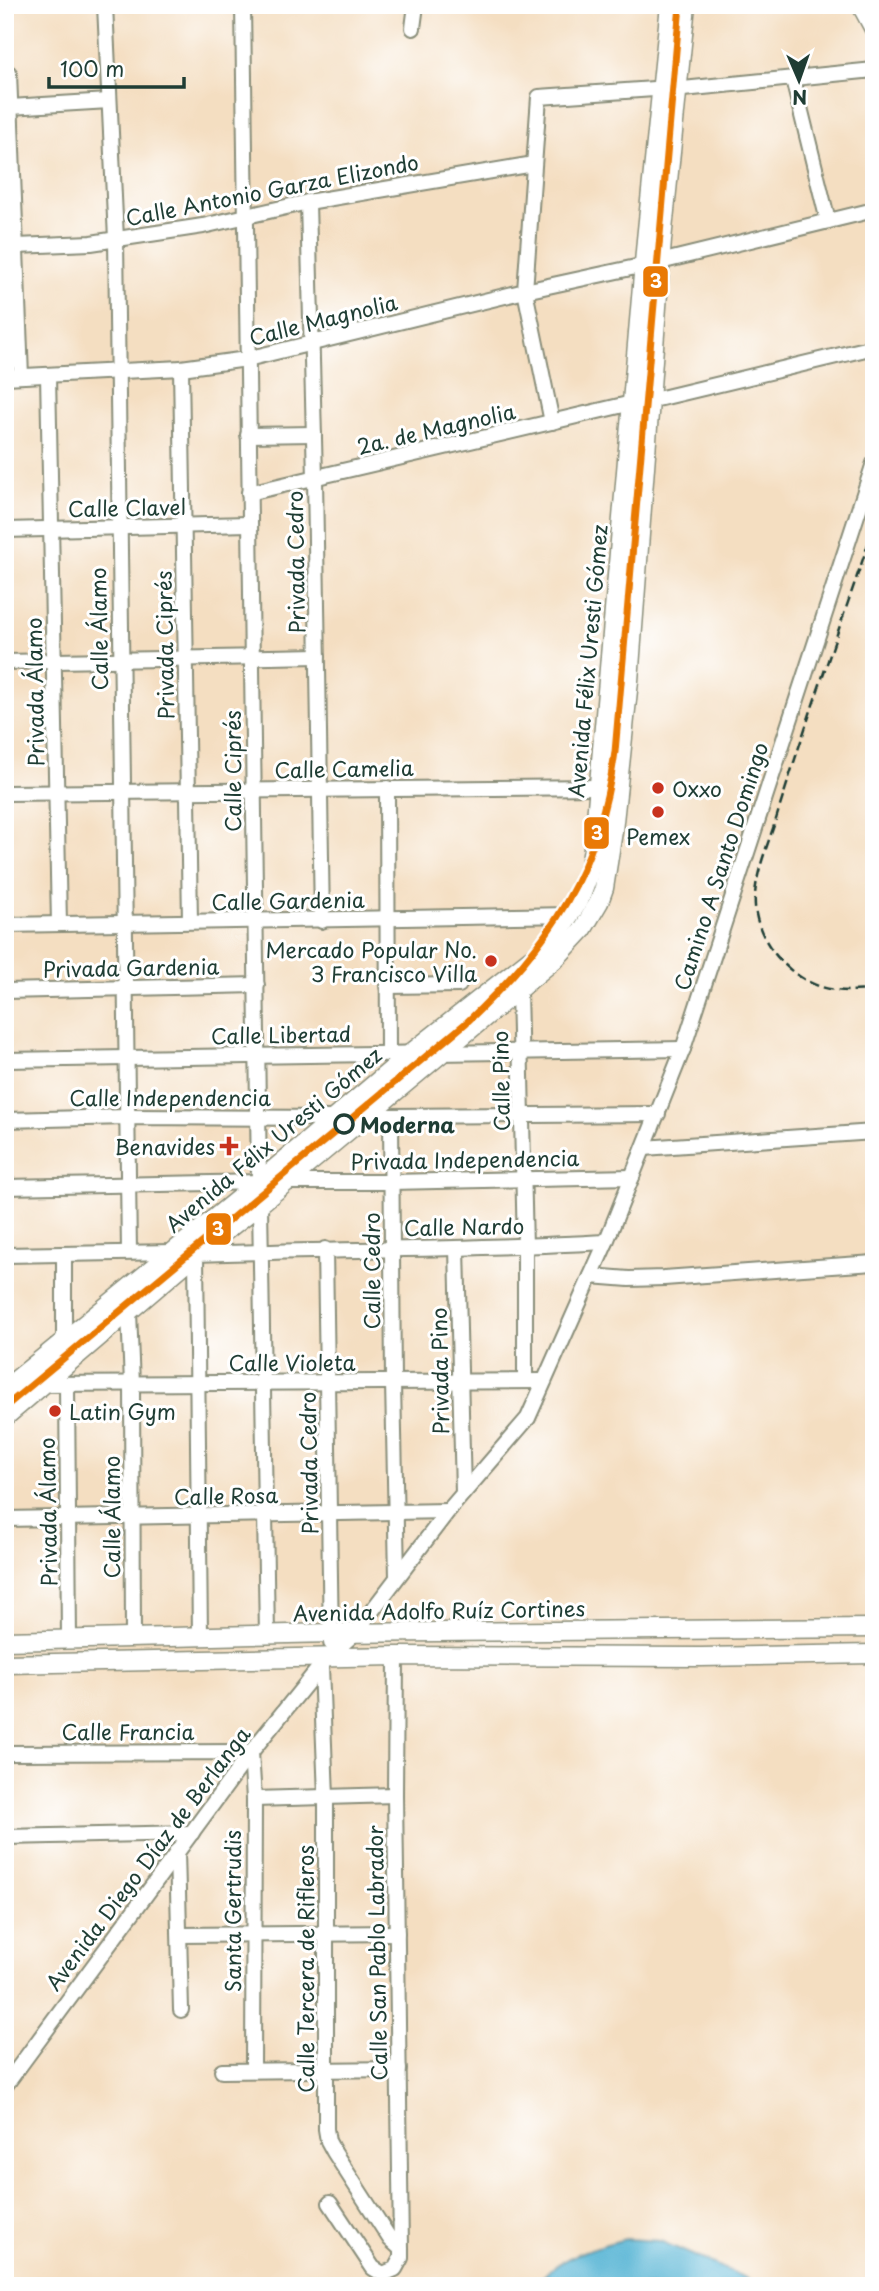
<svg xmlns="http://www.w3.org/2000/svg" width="879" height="2291" font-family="'Playpen Sans',sans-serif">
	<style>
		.water { fill: #55b4d4; stroke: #3a7884; stroke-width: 2 }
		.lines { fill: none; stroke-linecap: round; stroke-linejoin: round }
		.minor-casing { stroke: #8a8e7a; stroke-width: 18 }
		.major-casing { stroke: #8a8e7a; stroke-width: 21 }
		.minor { stroke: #fff; stroke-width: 14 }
		.major { stroke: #fff; stroke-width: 18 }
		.rail { stroke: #1f3d34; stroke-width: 2.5; stroke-dasharray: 10 5; stroke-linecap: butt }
		.metro-1-casing { stroke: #fff; stroke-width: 12 }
		.metro-1 { stroke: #e97905; stroke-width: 7 }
		.poi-dot { fill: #c8321e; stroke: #fff; stroke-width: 2.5 }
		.stop-dot { fill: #fff; stroke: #1f3d34; stroke-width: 3.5 }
		.labels { text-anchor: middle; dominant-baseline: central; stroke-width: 6; stroke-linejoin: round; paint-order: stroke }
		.street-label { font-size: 21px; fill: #1f3d34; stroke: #fff }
		.poi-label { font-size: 21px; fill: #1f3d34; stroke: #fff; text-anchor: start }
		.stop-label { font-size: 21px; font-weight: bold; fill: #1f3d34; stroke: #fff; text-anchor: start }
		.line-badge { stroke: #fff; stroke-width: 2.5 }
		.badge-label { font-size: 19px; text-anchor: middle; font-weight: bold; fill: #fff }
	</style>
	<rect width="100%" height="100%" fill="#fff"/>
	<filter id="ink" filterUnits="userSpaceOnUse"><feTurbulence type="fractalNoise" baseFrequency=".0143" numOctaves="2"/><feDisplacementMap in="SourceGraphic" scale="14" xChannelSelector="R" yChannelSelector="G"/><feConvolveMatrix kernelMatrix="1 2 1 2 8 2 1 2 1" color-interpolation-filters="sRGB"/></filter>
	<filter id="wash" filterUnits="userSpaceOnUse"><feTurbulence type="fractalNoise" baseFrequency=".00686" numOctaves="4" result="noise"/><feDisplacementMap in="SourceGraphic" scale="28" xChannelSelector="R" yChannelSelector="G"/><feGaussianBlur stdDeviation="1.57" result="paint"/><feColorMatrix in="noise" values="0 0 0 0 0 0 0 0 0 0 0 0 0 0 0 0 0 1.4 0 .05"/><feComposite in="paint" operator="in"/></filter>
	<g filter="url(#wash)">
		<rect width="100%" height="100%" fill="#f4dec1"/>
		<path class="water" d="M626 2239 660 2241 746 2278 755 2286H535C556 2257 593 2247 626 2239Z"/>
	</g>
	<g filter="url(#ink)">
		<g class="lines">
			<g class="minor-casing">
				<g id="minor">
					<path d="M105 5 116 239 129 1252"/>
					<path d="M243 5 259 1182"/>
					<path d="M413 28 416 5"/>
					<path d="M9 73 21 376"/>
					<path d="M793 79 828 221"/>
					<path d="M683 89 874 70"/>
					<path d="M10 107 109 101"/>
					<path d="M308 202 315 478 322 921"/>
					<path d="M16 246 91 243 203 226 308 202 534 164"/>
					<path d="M660 262 874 210"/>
					<path d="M181 368 190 921"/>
					<path d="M48 375 59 924"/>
					<path d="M5 377 181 368 247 359 525 291 645 265"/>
					<path d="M649 401 874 347"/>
					<path d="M552 422 525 291 539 97 654 89"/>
					<path d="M248 435 314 434"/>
					<path d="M249 493 632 403"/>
					<path d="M5 530 249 524"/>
					<path d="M5 662 318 656"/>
					<path d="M387 788 388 1053"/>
					<path d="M5 793 599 787"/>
					<path d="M5 925 571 915"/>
					<path d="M387 986 459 985"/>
					<path d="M519 990 525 1247V1381"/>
					<path d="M5 991 257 985"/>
					<path d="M5 1060 683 1049"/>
					<path d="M366 1115 391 1116 393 1383 397 1577"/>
					<path d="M391 1116 658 1114"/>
					<path d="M5 1120 127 1117 335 1118"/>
					<path d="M644 1148 874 1132"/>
					<path d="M283 1182H391L632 1177"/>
					<path d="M5 1187 263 1182"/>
					<path d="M260 1204 267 1636"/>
					<path d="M457 1248 463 1493"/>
					<path d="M325 1249 331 1643"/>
					<path d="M5 1255 173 1252"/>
					<path d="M591 1276 629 1279 664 1278 874 1263"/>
					<path d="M129 1312 132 1384 133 1638"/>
					<path d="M64 1340V1254"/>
					<path d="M41 1384 544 1381"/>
					<path d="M67 1384 69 1640"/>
					<path d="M5 1519 448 1511"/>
					<path d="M200 1636 196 1254C333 1249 469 1250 606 1242"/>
					<path d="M321 1666 326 1797V2129L328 2141 334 2152 390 2239 401 2249"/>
					<path d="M5 1753 251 1752 254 1799 253 2070"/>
					<path d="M254 1799 395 1795"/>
					<path d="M5 1837 192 1833"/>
					<path d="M177 1851 181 2010"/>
					<path d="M180 1935 397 1933"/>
					<path d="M222 2071 399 2069"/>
					<path d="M5 2086 251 1752 327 1658 355 1633 448 1511 528 1418 606 1242 683 1049 874 463"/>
					<path d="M330 2203 373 2268 383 2274 395 2269 401 2258V2249L395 1795 396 1656"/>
				</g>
			</g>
			<g class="major-casing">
				<g id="major">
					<path d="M861 5 874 29"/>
					<path d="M5 1389 259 1182 411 1053 542 950 561 928 579 901 588 877 594 842 646 240 670 5"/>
					<path d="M5 1417 196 1254 260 1204 555 959 583 929 599 902 604 888 613 831 629 681 662 240 686 5"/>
					<path d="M5 1641 332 1633 874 1628"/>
					<path d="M5 1664 396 1656 701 1657 874 1654"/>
				</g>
			</g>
			<use href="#minor" class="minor"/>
			<use href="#major" class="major"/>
			<path class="rail" d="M874 527C841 623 807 719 777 816 768 846 750 883 756 914 763 951 798 986 836 990 849 992 861 990 874 990"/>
			<g class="metro-1-casing">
				<path id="metro-1" d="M5 1407 466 1023C553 940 598 873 615 752L680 5"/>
			</g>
			<use href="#metro-1" class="metro-1"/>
		</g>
	</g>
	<g class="poi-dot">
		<circle cx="658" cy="788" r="7"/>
		<circle cx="658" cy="812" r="7"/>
		<circle cx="491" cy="961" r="7"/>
		<path d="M225.5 1135.5h7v7h7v7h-7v7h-7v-7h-7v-7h7z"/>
		<circle cx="55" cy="1411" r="7"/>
	</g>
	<circle class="stop-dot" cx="344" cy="1124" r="9"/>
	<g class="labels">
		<g class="street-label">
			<text transform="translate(272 189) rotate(-11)">Calle Antonio Garza Elizondo</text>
			<text transform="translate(323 319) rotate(-14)">Calle Magnolia</text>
			<text transform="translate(436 428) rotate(-13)">2a. de Magnolia</text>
			<text transform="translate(127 507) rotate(-1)">Calle Clavel</text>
			<text transform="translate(295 562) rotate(-91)">Privada Cedro</text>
			<text transform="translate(98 629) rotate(-91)">Calle Álamo</text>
			<text transform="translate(164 645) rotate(-91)">Privada Ciprés</text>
			<text transform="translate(587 661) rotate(-85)">Avenida Félix Uresti Gómez</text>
			<text transform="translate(34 692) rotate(-91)">Privada Álamo</text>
			<text transform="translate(344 768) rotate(-1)">Calle Camelia</text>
			<text transform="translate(232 771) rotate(-90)">Calle Ciprés</text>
			<text transform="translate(720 866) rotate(-72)">Camino A Santo Domingo</text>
			<text transform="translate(288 900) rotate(-1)">Calle Gardenia</text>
			<text transform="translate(131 967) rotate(-1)">Privada Gardenia</text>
			<text transform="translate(281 1034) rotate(-1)">Calle Libertad</text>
			<text transform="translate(500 1081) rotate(-91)">Calle Pino</text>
			<text x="170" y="1097">Calle Independencia</text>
			<text transform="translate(273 1139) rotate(-40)">Avenida Félix Uresti Gómez</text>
			<text transform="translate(465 1159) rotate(-1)">Privada Independencia</text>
			<text transform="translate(464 1226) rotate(-1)">Calle Nardo</text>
			<text transform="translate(371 1271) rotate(-90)">Calle Cedro</text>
			<text x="292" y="1362">Calle Violeta</text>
			<text transform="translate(439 1371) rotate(-91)">Privada Pino</text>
			<text transform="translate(308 1463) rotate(-91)">Privada Cedro</text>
			<text transform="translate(226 1495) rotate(-1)">Calle Rosa</text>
			<text transform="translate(47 1512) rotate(-91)">Privada Álamo</text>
			<text transform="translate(111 1517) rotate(-90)">Calle Álamo</text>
			<text transform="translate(439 1610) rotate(-1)">Avenida Adolfo Ruíz Cortines</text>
			<text x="128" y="1731">Calle Francia</text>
			<text transform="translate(147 1858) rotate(-53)">Avenida Diego Díaz de Berlanga</text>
			<text transform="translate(232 1911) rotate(-90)">Santa Gertrudis</text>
			<text transform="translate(376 1953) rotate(-91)">Calle San Pablo Labrador</text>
			<text transform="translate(305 1969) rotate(-90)">Calle Tercera de Rifleros</text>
		</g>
		<g class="poi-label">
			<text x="672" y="788">Oxxo</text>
			<text x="658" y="836" text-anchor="middle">Pemex</text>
			<text x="477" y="949" text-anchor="end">Mercado Popular No.<tspan x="477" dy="24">3 Francisco Villa</tspan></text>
			<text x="215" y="1146" text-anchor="end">Benavides</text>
			<text x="69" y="1411">Latin Gym</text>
		</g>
		<g class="stop-label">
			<text x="360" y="1124">Moderna</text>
		</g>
	</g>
	<g class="line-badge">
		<rect x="642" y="265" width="27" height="33" rx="7" fill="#e97905"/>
		<rect x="583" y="816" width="27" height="34" rx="7" fill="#e97905"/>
		<rect x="205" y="1212" width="27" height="34" rx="7" fill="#e97905"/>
	</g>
	<g class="badge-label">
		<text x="656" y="288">3</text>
		<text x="597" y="840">3</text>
		<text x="218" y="1236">3</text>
	</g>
	<rect width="879" height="2291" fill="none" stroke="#fff" stroke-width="28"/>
	<g transform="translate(799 80) rotate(178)" stroke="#ffffff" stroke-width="5" paint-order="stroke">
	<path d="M0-5L12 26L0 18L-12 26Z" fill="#1f3d34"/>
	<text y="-10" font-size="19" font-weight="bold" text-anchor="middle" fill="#1f3d34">N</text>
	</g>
	<path d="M49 77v10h135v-10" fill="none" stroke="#1f3d34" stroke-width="3.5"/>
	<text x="60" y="77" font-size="21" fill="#1f3d34" stroke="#ffffff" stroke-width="5" paint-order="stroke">100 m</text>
</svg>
